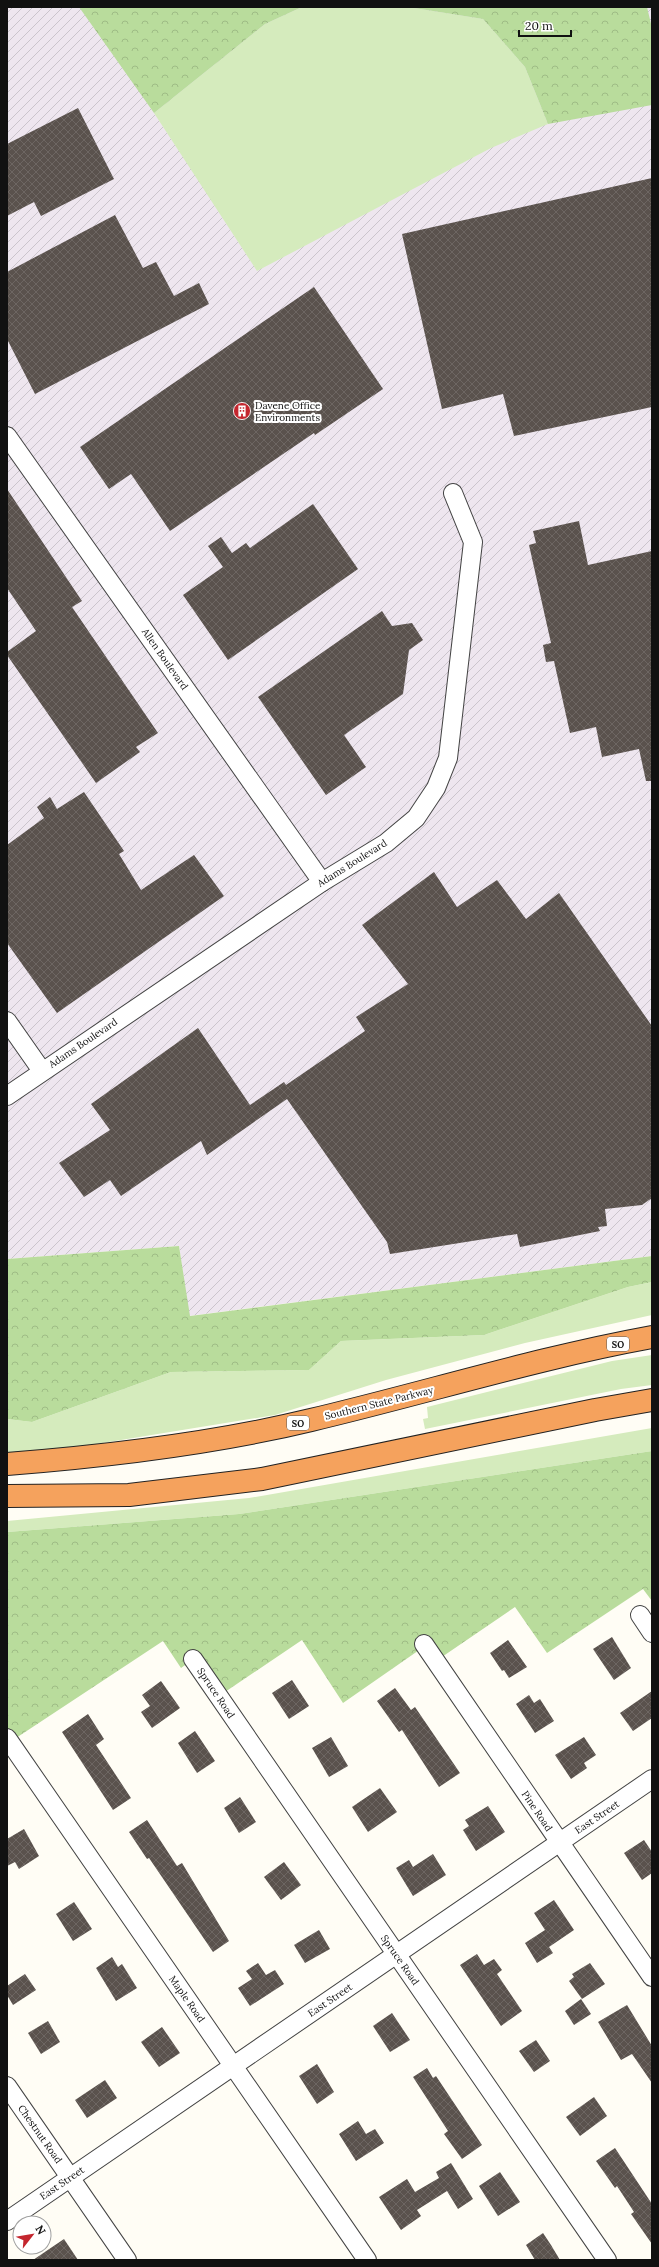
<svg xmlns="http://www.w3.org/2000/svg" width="659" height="2267" font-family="Lora,serif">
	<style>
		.industrial { fill: url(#industrial-furrows) }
		.grass { fill: #d5ebbd }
		.forest { fill: url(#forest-crowns) }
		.building { fill: url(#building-cross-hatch) }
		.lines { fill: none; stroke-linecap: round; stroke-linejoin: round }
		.street-casing { stroke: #444; stroke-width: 20 }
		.highway-casing { stroke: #222; stroke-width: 24 }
		.street { stroke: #fff; stroke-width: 18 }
		.highway { stroke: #f5a25d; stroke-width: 22 }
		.labels { text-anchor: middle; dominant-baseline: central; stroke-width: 4; stroke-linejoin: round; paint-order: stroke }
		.shield { fill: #fff; stroke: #585858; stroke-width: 1 }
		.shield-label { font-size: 9px; font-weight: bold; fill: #111 }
		.poi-label { font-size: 10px; fill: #111; stroke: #fff; text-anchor: start }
		.street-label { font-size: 10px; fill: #111; stroke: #fff }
	</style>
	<defs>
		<pattern id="industrial-furrows" width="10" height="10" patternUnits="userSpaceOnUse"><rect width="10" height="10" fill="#eee6ef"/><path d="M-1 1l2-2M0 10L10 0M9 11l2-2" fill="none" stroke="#cbc4cc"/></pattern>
		<pattern id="forest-crowns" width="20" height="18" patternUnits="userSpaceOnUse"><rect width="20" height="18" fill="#b9dc9c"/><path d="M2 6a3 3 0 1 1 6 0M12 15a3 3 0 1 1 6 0" fill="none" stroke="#9ebc85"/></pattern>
		<pattern id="building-cross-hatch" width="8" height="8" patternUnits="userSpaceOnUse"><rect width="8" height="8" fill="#5a524d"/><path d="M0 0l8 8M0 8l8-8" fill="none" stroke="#6d6662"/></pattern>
	</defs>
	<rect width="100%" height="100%" fill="#fffdf5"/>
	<path class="industrial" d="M7 7H652V1256L189 1316 179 1246 7 1259Z"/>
	<g class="grass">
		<path d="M302 7H408L483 19 525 67 548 124 491 148 257 271 154 113 265 24Z"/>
		<path d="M652 1282V1315L525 1343 386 1380 275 1415 78 1447 7 1453V1419L32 1422 171 1372 309 1370 341 1341 484 1335 628 1287Z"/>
		<path d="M652 1355V1385L621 1389 425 1429 423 1419 428 1418 427 1407 612 1361Z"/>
		<path d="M652 1428V1451L239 1514 7 1532V1521L249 1498Z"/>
	</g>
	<g class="forest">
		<path d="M79 7H302L265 24 154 113Z"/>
		<path d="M408 7H647L652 28V105L548 124 525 67 483 19Z"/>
		<path d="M179 1246 190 1316 652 1256V1282L628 1287 484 1335 341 1341 309 1370 171 1372 32 1422 7 1419V1259Z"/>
		<path d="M652 1451V1601L643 1589 547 1653 515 1607 436 1661 425 1646 343 1703 302 1640 222 1694 195 1658 181 1668 163 1641 10 1742 7 1738V1532L239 1514Z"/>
	</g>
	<g class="building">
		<path d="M78 108 114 179 41 216 34 202 7 216V144Z"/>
		<path d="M652 178V407L514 436 503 394 442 409 402 234Z"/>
		<path d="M115 215 143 268 156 262 174 296 199 283 209 304 35 394 7 339V272Z"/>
		<path d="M314 287 383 389 315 435 314 433 170 531 131 474 109 489 80 447Z"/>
		<path d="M7 489 82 601 72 607 158 733 136 747 140 752 96 783 7 655V652L36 631 7 588Z"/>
		<path d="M313 504 358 569 228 660 183 595 223 567 208 546 221 537 232 553 246 543 250 548Z"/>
		<path d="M579 521 588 565 652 551V781H646L639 749 602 757 596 727 570 733 554 661 546 662 543 645 551 643 529 545 536 543 533 531Z"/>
		<path d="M382 611 392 626 412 623 423 640 409 650 403 694 344 735 366 767 326 795 258 697Z"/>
		<path d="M84 792 124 851 119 854 141 890 194 855 224 896 57 1013 7 943V845L44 818 37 807 50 797 57 809Z"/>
		<path d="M434 872 457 907 497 880 526 919 559 893 652 1026V1198L642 1205 605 1209 607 1226 598 1227 600 1231 520 1247 517 1234 390 1254 387 1242 287 1099 207 1155 201 1141 121 1196 110 1180 84 1197 59 1163 110 1130 91 1104 198 1028 250 1105 284 1082 286 1085 365 1031 356 1017 408 984 362 925Z"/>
		<path d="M612 1637 631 1668 614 1680 593 1649Z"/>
		<path d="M508 1640 527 1667 509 1678 504 1670 502 1671 490 1653Z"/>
		<path d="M292 1680 309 1706 289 1719 272 1693Z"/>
		<path d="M161 1681 180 1708 152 1728 141 1712 150 1706 142 1695Z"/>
		<path d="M395 1688 411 1710 415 1707 460 1773 439 1787 402 1730 399 1732 377 1701Z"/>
		<path d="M652 1691V1718L633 1731 620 1713Z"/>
		<path d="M529 1695 534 1703 540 1699 554 1721 535 1733 516 1704Z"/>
		<path d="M88 1714 104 1739 96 1745 131 1798 113 1810 62 1732Z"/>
		<path d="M195 1731 215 1761 197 1773 178 1743Z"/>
		<path d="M331 1737 348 1766 329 1777 312 1748Z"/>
		<path d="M584 1737 596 1755 584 1763 587 1768 571 1779 555 1755Z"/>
		<path d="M380 1788 397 1812 368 1832 352 1807Z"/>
		<path d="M240 1797 256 1822 239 1833 224 1808Z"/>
		<path d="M488 1806 505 1832 476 1851 463 1830 469 1826 465 1820Z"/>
		<path d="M147 1820 177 1866 182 1863 229 1941 213 1952 149 1858 147 1859 129 1832Z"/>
		<path d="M24 1829 39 1856 19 1869 15 1862 7 1866V1839Z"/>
		<path d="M644 1840 652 1852V1873L642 1880 624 1853Z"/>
		<path d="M433 1854 446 1875 413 1896 396 1868 409 1860 413 1867Z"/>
		<path d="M284 1862 301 1885 281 1900 264 1877Z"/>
		<path d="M554 1900 574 1930 549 1947 553 1953 537 1963 525 1943 545 1930 534 1913Z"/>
		<path d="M74 1902 92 1929 73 1941 56 1914Z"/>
		<path d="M319 1930 330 1949 305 1963 294 1945Z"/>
		<path d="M477 1954 484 1965 494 1959 502 1970 497 1974 522 2011 501 2026 460 1965Z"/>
		<path d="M112 1957 118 1967 122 1964 137 1988 116 2001 96 1968Z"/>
		<path d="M258 1963 266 1975 275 1970 284 1984 250 2006 238 1988 252 1979 246 1971Z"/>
		<path d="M590 1963 605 1984 582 1999 569 1981 574 1977 572 1974Z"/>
		<path d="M25 1974 36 1990 13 2005 7 1995V1986Z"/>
		<path d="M581 1999 591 2014 574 2025 565 2011Z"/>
		<path d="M627 2005 652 2046V2083L632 2054 621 2060 598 2022Z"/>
		<path d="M392 2013 410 2040 390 2052 373 2026Z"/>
		<path d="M48 2021 60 2042 41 2054 28 2033Z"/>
		<path d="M162 2027 180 2053 159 2067 141 2042Z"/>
		<path d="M536 2040 550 2061 534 2072 519 2051Z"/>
		<path d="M317 2064 334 2092 317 2104 299 2076Z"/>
		<path d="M427 2068 433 2078 436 2076 482 2145 462 2159 444 2134 448 2131 413 2077Z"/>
		<path d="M105 2080 117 2098 87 2118 75 2100Z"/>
		<path d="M594 2097 607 2116 580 2136 566 2117Z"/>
		<path d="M358 2121 366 2134 375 2129 384 2143 356 2161 339 2134Z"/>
		<path d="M615 2148 652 2204V2244L631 2214 634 2212 617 2186 615 2188 596 2161Z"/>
		<path d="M451 2163 473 2199 458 2209 447 2191 417 2210 421 2216 401 2230 379 2197 407 2179 415 2192 439 2178 436 2172Z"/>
		<path d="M500 2172 520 2202 498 2216 479 2186Z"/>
		<path d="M543 2233 551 2245 560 2260H535L526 2245Z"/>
		<path d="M64 2239 78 2260H33Z"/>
	</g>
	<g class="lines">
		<g class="street-casing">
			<g id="street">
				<path d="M7 436 322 882"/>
				<path d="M7 1021 42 1071"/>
				<path d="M7 1096 322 882 386 843 416 818 436 788 448 758 473 542 453 493"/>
				<path d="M640 1615 652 1633"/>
				<path d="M424 1644 652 1977"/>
				<path d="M193 1659 607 2260"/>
				<path d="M7 1738 367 2260"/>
				<path d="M7 2086 127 2260"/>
				<path d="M7 2221 652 1779"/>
			</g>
		</g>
		<g class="highway-casing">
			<g id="highway">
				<path d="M7 1464C109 1456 212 1444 311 1420 425 1393 537 1358 652 1337"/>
				<path d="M7 1496 129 1495 262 1479 595 1410 652 1400"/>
			</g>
		</g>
		<use href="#street" class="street"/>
		<use href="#highway" class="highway"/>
	</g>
	<defs>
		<g id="building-disc" transform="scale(0.9)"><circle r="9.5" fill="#c4262e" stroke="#fff"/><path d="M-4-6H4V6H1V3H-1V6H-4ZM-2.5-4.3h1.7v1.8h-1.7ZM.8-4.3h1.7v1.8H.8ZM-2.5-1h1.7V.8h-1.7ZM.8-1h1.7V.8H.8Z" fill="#fff"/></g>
	</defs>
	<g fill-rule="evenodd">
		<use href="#building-disc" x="242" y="411"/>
	</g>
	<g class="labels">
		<g class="shield">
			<rect x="607" y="1337" width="22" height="14" rx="3"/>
			<rect x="287" y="1416" width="22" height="14" rx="3"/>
		</g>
		<g class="shield-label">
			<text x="618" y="1344">SO</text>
			<text x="298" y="1423">SO</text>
		</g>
		<g class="poi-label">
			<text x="255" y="405">Davene Office<tspan x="255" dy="12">Environments</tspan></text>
		</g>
		<g class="street-label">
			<text transform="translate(165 659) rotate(55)">Allen Boulevard</text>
			<text transform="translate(352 863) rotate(-32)">Adams Boulevard</text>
			<text transform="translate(83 1043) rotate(-34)">Adams Boulevard</text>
			<text transform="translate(379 1403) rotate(-14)">Southern State Parkway</text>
			<text transform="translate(216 1693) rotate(56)">Spruce Road</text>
			<text transform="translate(537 1811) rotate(56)">Pine Road</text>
			<text transform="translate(597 1817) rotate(-34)">East Street</text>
			<text transform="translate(400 1960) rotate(55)">Spruce Road</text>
			<text transform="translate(187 1999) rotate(55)">Maple Road</text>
			<text transform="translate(330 2000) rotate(-34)">East Street</text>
			<text transform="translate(40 2134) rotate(55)">Chestnut Road</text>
			<text transform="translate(62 2183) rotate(-34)">East Street</text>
		</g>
	</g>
	<rect width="659" height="2267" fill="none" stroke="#111111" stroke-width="16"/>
	<g transform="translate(32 2235) rotate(59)"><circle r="19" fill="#ffffff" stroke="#a0a0a0"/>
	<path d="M0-3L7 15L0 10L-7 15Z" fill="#c4262e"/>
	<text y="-6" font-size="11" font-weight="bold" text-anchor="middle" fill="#111111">N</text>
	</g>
	<path d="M519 30v6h52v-6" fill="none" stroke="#111111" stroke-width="2"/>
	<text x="525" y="30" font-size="12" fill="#111111" stroke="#ffffff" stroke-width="3" paint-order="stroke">20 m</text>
</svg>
